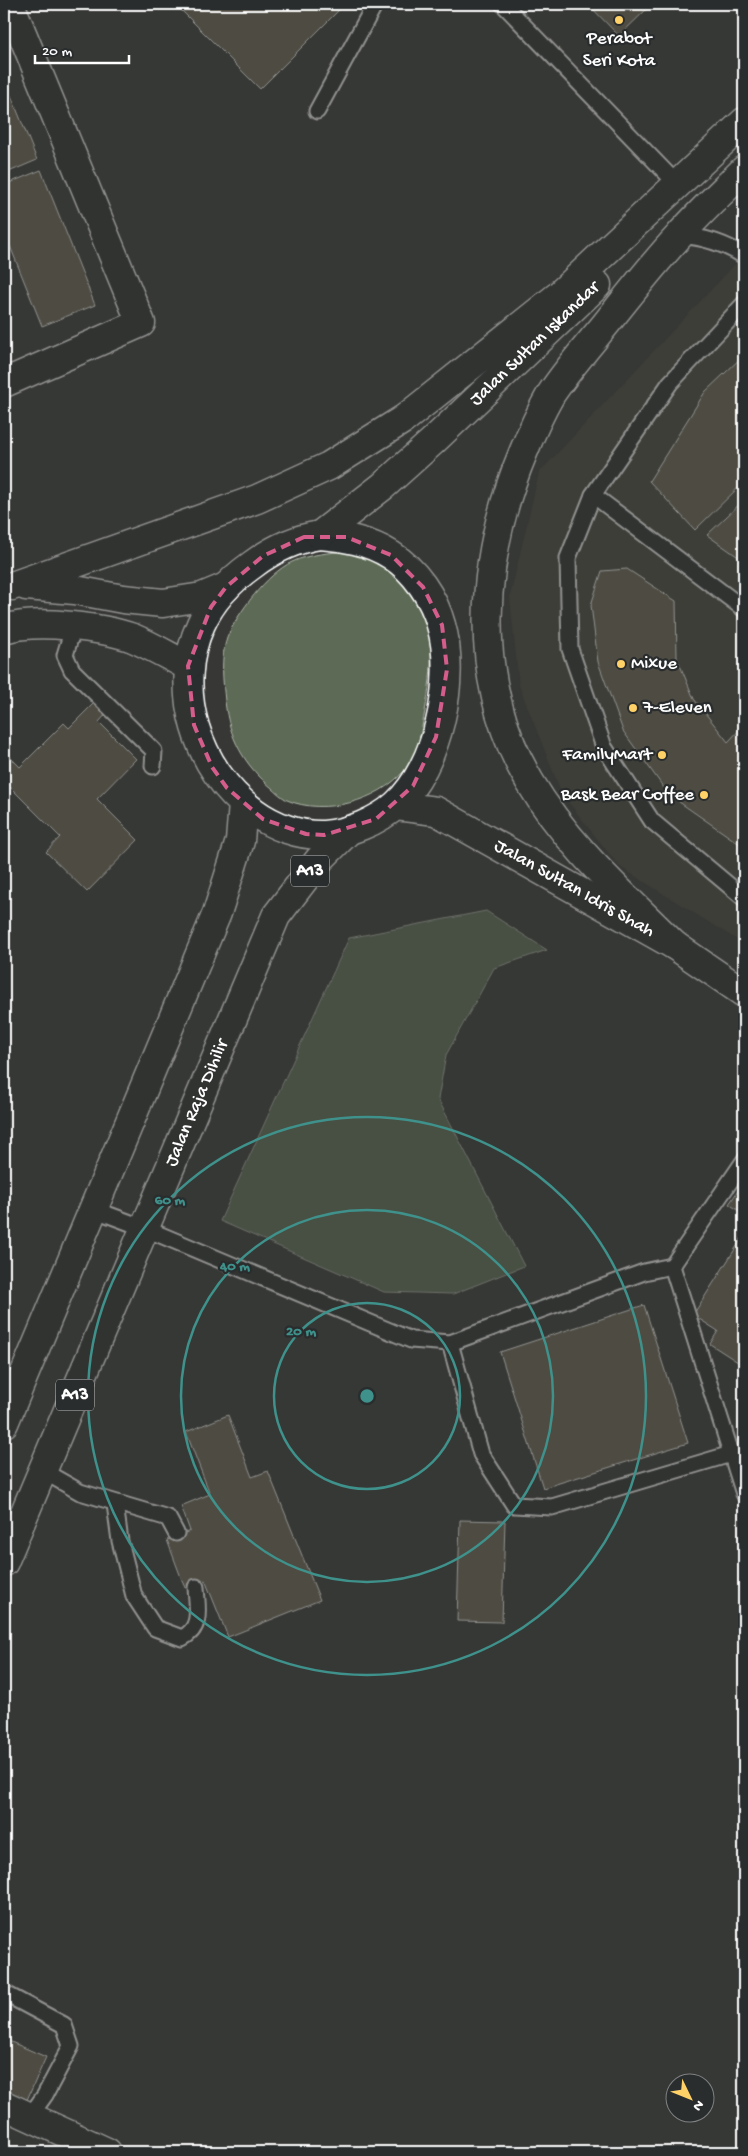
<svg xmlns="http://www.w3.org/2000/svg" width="748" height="2156" font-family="'Gochi Hand',sans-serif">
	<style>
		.built { fill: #47453e }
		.green { fill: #5d6b54; stroke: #aeb5aa }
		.building { fill: #6b6353; stroke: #fff }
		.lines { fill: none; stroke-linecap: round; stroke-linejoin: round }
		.service-casing { stroke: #fff; stroke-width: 19 }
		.minor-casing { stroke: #fff; stroke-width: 31 }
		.tertiary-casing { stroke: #fff; stroke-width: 31 }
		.primary-casing { stroke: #fff; stroke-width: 31 }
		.trunk-casing { stroke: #fff; stroke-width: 31 }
		.service { stroke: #2a2d2e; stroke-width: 15 }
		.minor { stroke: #2a2d2e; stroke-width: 28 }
		.tertiary { stroke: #2a2d2e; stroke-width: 28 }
		.primary { stroke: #2a2d2e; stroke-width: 28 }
		.trunk { stroke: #2a2d2e; stroke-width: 28 }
		.marked { fill: none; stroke: #d45d8c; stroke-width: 4; stroke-dasharray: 10 6; stroke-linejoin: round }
		.ring { fill: none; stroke: #3f918b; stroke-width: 2.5 }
		.poi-dot { fill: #ffd166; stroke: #2a2d2e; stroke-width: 2 }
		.labels { text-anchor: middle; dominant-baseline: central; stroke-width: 4.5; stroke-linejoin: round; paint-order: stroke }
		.shield { fill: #2a2d2e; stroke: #bfc0c0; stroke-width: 1 }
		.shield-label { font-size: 18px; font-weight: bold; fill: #fff }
		.poi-label { font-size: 19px; fill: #fff; stroke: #2a2d2e; text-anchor: start }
		.street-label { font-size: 19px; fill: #fff; stroke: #2a2d2e }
		.centre { fill: #3f918b; stroke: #2a2d2e; stroke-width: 2.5 }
		.ring-label { font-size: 15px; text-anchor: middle; font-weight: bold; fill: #3f918b; stroke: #2a2d2e; stroke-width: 4.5; stroke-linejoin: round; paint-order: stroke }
	</style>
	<rect width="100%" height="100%" fill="#373835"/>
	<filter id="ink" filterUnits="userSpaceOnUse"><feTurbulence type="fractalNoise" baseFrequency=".02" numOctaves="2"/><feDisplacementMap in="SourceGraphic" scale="10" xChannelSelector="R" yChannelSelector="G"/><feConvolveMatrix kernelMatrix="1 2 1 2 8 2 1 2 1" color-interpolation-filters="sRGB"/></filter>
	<g filter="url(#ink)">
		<path class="built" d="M744 255V944L619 866 562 794 519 685 510 597 539 473Z"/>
		<g class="green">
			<path d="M347 551C357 555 370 558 379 564 403 579 431 618 431 647 432 668 429 691 425 711 421 731 418 755 404 771 378 801 324 816 287 800 282 797 276 792 272 788 244 765 229 738 225 701 223 681 220 658 227 638 237 613 268 573 292 562 309 554 329 553 347 551Z"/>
			<path d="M486 911 547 950 494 968 446 1055 438 1099 524 1266 453 1294 384 1292 220 1221 349 938Z"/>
		</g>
		<g class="building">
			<path d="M175 4H345L260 89Z"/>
			<path d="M588 4H652L619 36Z"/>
			<path d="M4 78 37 160 4 174Z"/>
			<path d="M41 170 95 305 42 326 4 231V185Z"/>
			<path d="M744 355V482L695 530 649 481 705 392Z"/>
			<path d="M744 500V561L707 535Z"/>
			<path d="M627 569 676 601 677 658 694 699 728 742 744 725V847L669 795 623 731 598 662 591 605 602 571Z"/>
			<path d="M94 703 106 714 99 722 136 759 97 799 138 840 87 892 46 852 60 837 7 784 4 788V751L20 767 64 723 69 728Z"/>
			<path d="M744 1182V1214L729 1204Z"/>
			<path d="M744 1235V1366L710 1344 718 1331 693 1315Z"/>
			<path d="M644 1305 688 1443 543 1488 500 1352Z"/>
			<path d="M228 1415 252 1477 268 1471 320 1600 228 1637 205 1580 185 1588 167 1540 190 1531 181 1506 210 1494 186 1432Z"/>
			<path d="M460 1520 505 1521 502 1622 457 1621Z"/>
			<path d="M4 2039 46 2057 26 2102 4 2092Z"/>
		</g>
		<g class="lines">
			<g class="service-casing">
				<g id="service">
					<path d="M503 4 678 185"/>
					<path d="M317 111 375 4"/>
					<path d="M680 235C703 237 724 243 744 256"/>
					<path d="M744 304 670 383 593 495 568 558 570 649 604 747 652 821 744 898"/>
					<path d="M593 495 744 609"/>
					<path d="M74 625 65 655 72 670 154 751 153 766"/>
					<path d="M93 1209 144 1228 411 1340 450 1343 644 1272 672 1266 744 1494"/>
					<path d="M672 1266 744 1161"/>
					<path d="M450 1343 481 1454 514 1505 552 1507 731 1454"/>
					<path d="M43 1471 80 1492 168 1518 176 1533"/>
					<path d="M115 1504 120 1541 134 1596 155 1628 182 1638C203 1628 197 1607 196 1587"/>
					<path d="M4 1993 64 2025 71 2046 45 2095 30 2116"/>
				</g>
			</g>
			<g class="minor-casing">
				<path id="minor" d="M4 383 141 323 10 4"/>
			</g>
			<g class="tertiary-casing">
				<path id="tertiary" d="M4 2105 107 2152"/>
			</g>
			<g class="primary-casing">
				<g id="primary">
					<path d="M4 1423 217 913 240 841 243 804"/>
					<path id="s1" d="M4 1562 276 916 319 860 349 830"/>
				</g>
			</g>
			<g class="trunk-casing">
				<g id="trunk">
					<path d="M320 535C345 537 369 541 391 555 415 570 434 598 441 625 457 679 438 767 396 805 377 822 348 833 324 835 299 836 273 826 254 812 197 770 171 689 201 624 212 599 231 580 252 565 273 549 294 539 320 535Z"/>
					<path id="s2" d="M320 535 383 486 432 442 597 285"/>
					<path d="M12 586 257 499 329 466 404 419 558 296 744 122"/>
					<path d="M26 586 75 590 123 599 163 603 202 597 226 587"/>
					<path d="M4 629C36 619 102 627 133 638 152 646 170 657 188 666"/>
					<path id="s3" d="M396 806 436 811 674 945 744 993"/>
					<path d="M674 945C623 894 567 845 530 782 470 681 479 559 523 453 531 433 540 413 551 394 567 370 587 347 605 325 629 295 653 264 679 236 699 213 722 192 744 170"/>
				</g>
			</g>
			<use href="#service" class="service"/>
			<use href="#minor" class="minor"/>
			<use href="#tertiary" class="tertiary"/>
			<use href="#primary" class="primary"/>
			<use href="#trunk" class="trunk"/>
		</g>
	</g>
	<path d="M0 0H748V2156H0ZM304 537H346L391 555 423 587 442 625 447 669 436 737 413 786 376 819 324 835 306 834 263 819 227 788 212 767 194 725 188 666 211 607 226 587 263 556Z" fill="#373835" fill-opacity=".55" fill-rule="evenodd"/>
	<path class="marked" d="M304 537H346L391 555 423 587 442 625 447 669 436 737 413 786 376 819 324 835 306 834 263 819 227 788 212 767 194 725 188 666 211 607 226 587 263 556Z"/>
	<g class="ring">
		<circle cx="367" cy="1396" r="93"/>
		<circle cx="367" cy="1396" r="186"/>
		<circle cx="367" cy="1396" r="279"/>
	</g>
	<g class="poi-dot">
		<circle cx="619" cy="20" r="5"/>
		<circle cx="621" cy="664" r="5"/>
		<circle cx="633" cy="708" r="5"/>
		<circle cx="662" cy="755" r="5"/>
		<circle cx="704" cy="795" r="5"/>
	</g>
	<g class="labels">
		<g class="shield">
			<rect x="291" y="855.5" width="38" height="31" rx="4"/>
			<rect x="56" y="1379.5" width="38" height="31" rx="4"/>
		</g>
		<g class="shield-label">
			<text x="310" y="871">A13</text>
			<text x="75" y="1395">A13</text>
		</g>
		<g class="poi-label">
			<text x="619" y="39" text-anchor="middle">Perabot<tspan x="619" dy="22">Seri Kota</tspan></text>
			<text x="631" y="664">Mixue</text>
			<text x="643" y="708">7-Eleven</text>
			<text x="652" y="755" text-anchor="end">FamilyMart</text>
			<text x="694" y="795" text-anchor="end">Bask Bear Coffee</text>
		</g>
		<g class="street-label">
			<text stroke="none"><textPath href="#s2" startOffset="288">Jalan Sultan Iskandar</textPath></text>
			<text stroke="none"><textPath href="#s3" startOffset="199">Jalan Sultan Idris Shah</textPath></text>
			<text stroke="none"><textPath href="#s1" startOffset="498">Jalan Raja Dihilir</textPath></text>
		</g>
	</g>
	<circle cx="367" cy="1396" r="8" class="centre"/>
	<g class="ring-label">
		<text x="170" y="1204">60 m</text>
		<text x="235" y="1270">40 m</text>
		<text x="301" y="1335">20 m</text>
	</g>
	<rect width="748" height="2156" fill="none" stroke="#2a2d2e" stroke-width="20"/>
	<rect x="10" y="10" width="728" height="2136" fill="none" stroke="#fff" stroke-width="2" filter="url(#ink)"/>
	<g transform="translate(690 2098) rotate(133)"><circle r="24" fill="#2a2d2e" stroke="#7f8182"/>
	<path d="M0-4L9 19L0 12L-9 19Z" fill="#ffd166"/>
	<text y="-8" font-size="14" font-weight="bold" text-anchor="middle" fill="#ffffff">N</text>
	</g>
	<path d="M35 55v8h94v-8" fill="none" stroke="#ffffff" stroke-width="2.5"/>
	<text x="42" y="55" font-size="15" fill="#ffffff" stroke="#2a2d2e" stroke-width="4" paint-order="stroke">20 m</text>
</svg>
